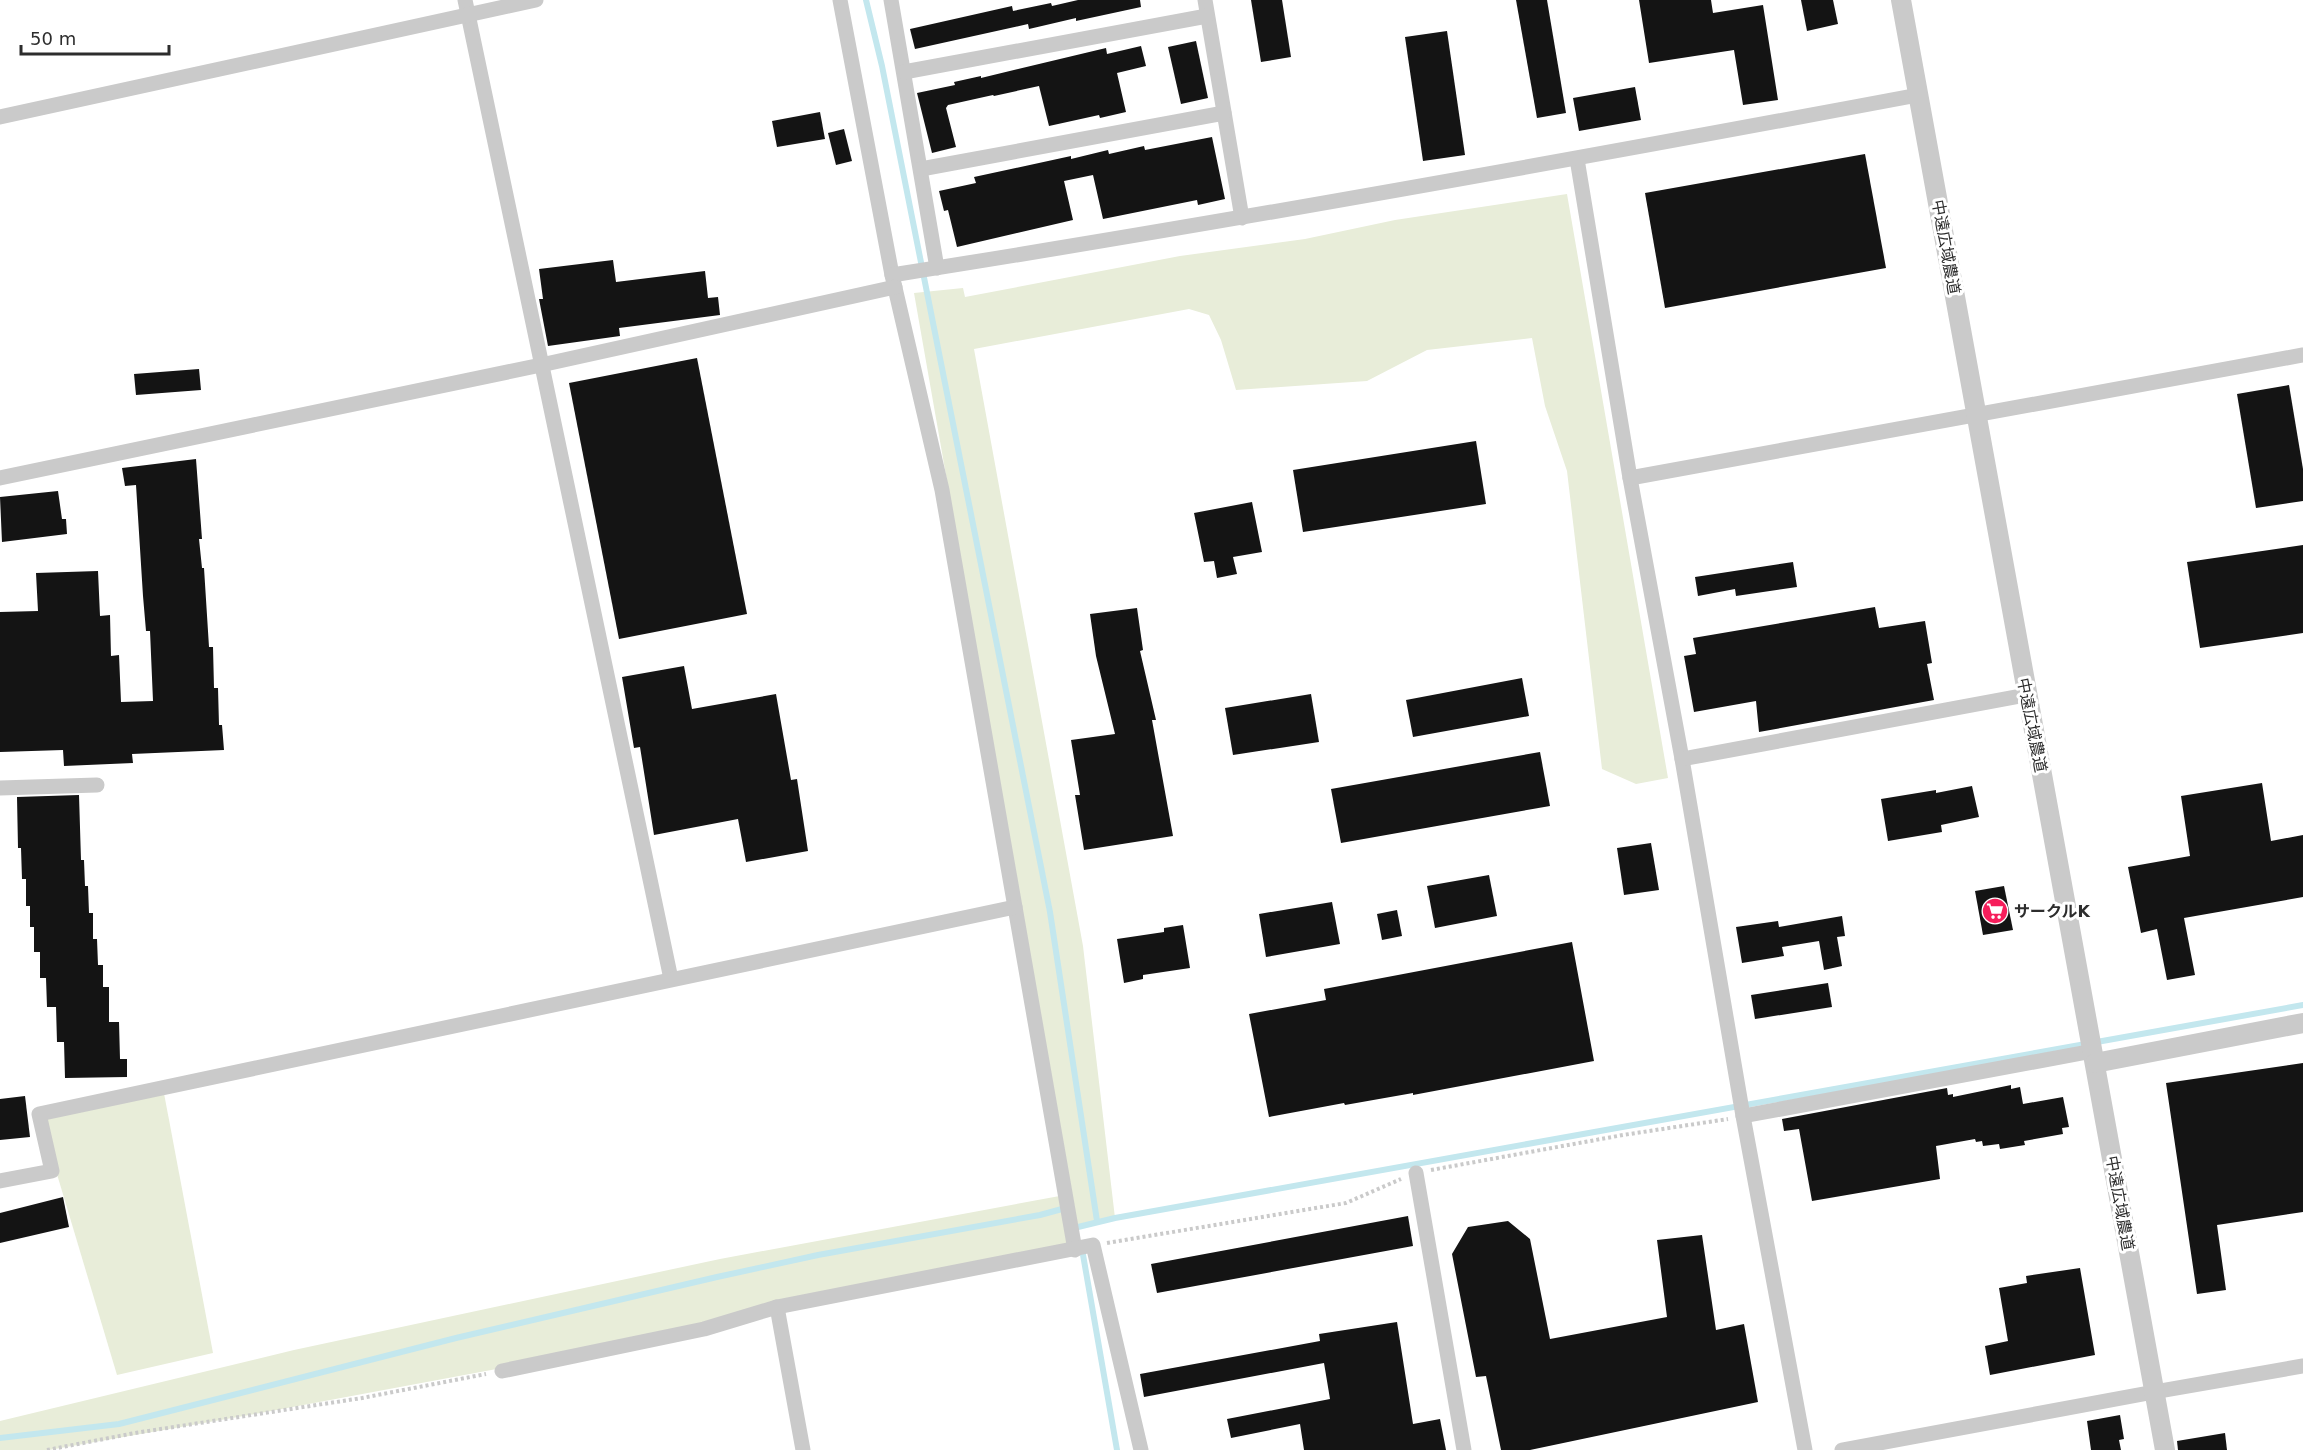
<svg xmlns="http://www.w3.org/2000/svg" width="2303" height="1450" font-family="'DejaVu Sans','Noto Sans JP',sans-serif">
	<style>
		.green { fill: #e8edd9 }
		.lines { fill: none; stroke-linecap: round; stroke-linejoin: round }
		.stream { stroke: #c3e7ee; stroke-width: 6 }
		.building { fill: #141414 }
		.path { stroke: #cacaca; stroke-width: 4; stroke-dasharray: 3 3; stroke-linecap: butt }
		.minor { stroke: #cacaca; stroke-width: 15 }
		.tertiary { stroke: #cacaca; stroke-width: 20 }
		.labels { text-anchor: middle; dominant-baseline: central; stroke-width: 6; stroke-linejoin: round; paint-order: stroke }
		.street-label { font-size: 16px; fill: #2d2d2d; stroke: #fff }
		.poi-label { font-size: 16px; font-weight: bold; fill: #2d2d2d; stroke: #fff; text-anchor: start }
	</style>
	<rect width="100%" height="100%" fill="#fff"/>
	<g class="green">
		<path d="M1567 194 1668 778 1636 784 1602 769 1567 471 1545 406 1532 338 1427 350 1367 381 1236 390 1221 340 1209 315 1189 309 974 349 1083 946 1115 1218 1078 1227 914 293 963 288 965 297 1180 256 1305 239 1395 220Z"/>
		<path d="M163 1088 213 1353 117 1375 39 1114Z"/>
		<path d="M1065 1195 1073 1243 626 1345 255 1414 49 1450H0V1421L294 1350 720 1259Z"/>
	</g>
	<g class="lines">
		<g class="stream">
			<path d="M866 0 882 66 1050 912 1097 1221"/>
			<path d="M1078 1227 1115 1218 2303 1005"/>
			<path d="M1082 1249 1117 1450"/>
			<path d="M0 1438 119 1424 456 1338 717 1277 818 1255 1040 1215 1062 1209 1065 1212"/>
		</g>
	</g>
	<g class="building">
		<path d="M1078 0H1140L1141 7 1076 21V18L1029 29 1028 24 915 49 910 29 1012 6 1013 11 1051 3 1052 6Z"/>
		<path d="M1251 0H1282L1291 57 1261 62Z"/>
		<path d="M1516 0H1547L1566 113 1537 118Z"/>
		<path d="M1639 0H1711L1713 13 1763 5 1778 100 1743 105 1734 50 1649 63Z"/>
		<path d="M1801 0H1833L1838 24 1807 31Z"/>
		<path d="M1447 31 1465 155 1423 161 1405 37Z"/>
		<path d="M1196 41 1208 98 1181 104 1168 47Z"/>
		<path d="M1141 46 1146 66 1117 73 1126 112 1100 118 1099 115 1049 126 1039 86 994 96 993 95 948 105 946 108 956 147 932 153 917 93 955 85 954 82 981 76V78L1106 48 1107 54Z"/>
		<path d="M1635 87 1641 120 1579 131 1573 98Z"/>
		<path d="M820 112 825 139 777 147 772 121Z"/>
		<path d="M844 129 852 161 836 165 828 133Z"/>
		<path d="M1212 137 1225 199 1198 205 1197 200 1103 219 1093 175 1064 181 1073 220 957 247 948 210 944 211 939 191 976 183 974 177 1071 156V159L1108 150 1109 154 1144 146 1145 150Z"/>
		<path d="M1865 154 1886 268 1665 308 1645 193Z"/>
		<path d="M613 260 616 282 705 271 708 298 718 297 720 315 619 328 620 336 548 346 539 299H543L539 269Z"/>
		<path d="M697 358 747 614 619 639 569 383Z"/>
		<path d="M199 369 201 390 136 395 134 374Z"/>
		<path d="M2289 385 2303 469V501L2256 508 2237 394Z"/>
		<path d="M1476 441 1486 504 1303 532 1293 470Z"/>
		<path d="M196 459 202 539H199L202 568H204L209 647H213L214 688H218L219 725H222L224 750 132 754 133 763 64 766 63 750 0 752V612L38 611 36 573 98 571 100 616 110 615 111 656 119 655 121 702 153 701 150 631H146L143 596 136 485 125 486 122 468Z"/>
		<path d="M58 491 62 519H66L67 534 2 542 0 497Z"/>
		<path d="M1252 502 1262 552 1233 557 1237 574 1217 578 1214 561 1204 562 1194 513Z"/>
		<path d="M2303 545V633L2200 648 2187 562Z"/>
		<path d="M1793 562 1797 587 1736 596 1735 589 1698 596 1695 577Z"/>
		<path d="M1875 607 1879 628 1925 621 1932 663 1927 664 1934 700 1759 732 1756 701 1694 712 1684 656 1696 654 1693 638Z"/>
		<path d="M1137 608 1143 650 1140 651 1156 720H1152L1173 836 1084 850 1075 795H1080L1071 740 1115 734 1096 656 1090 614Z"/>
		<path d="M684 666 692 709 776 694 791 780 797 779 808 851 746 862 738 819 654 835 640 747 634 748 622 677Z"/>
		<path d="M1522 678 1529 716 1413 737 1406 700Z"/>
		<path d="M1311 694 1319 742 1233 755 1225 708Z"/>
		<path d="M1540 752 1550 806 1341 843 1331 789Z"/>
		<path d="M2262 783 2271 841 2303 835V897L2184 918 2195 975 2167 980 2157 929 2141 933 2128 867 2190 856 2181 796Z"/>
		<path d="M1972 786 1979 817 1941 825 1942 832 1888 841 1881 799 1936 790V793Z"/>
		<path d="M79 795 81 860H84L85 886H88L89 913H93V939H97L98 965H103V987H109V1022H119L120 1059H127V1077L65 1078 64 1042H57L56 1007H47L46 978H40V952H34V927H30V906H26V879H22L21 848H18L17 797Z"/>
		<path d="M1651 843 1659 890 1624 895 1617 848Z"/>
		<path d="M1489 875 1497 916 1435 928 1427 886Z"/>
		<path d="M2004 886 2013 930 1983 935 1975 891Z"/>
		<path d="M1332 902 1340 944 1266 957 1259 914Z"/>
		<path d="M1397 910 1402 936 1382 940 1377 914Z"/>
		<path d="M1842 916 1845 936 1837 937 1842 966 1824 970 1819 941 1782 947 1784 956 1742 963 1736 927 1778 921 1779 927Z"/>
		<path d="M1183 925 1190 968 1143 975V979L1124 983 1117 939 1164 932V928Z"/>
		<path d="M1572 942 1594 1061 1413 1095V1093L1345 1105 1344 1103 1269 1117 1249 1014 1326 1000 1324 989Z"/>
		<path d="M1828 983 1832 1007 1755 1019 1751 995Z"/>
		<path d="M2303 1063V1212L2217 1225 2226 1290 2197 1294 2166 1083Z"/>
		<path d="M2011 1085V1089L2020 1087 2023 1104 2063 1097 2069 1127 2062 1128 2063 1134 2024 1141 2025 1145 2000 1149 1999 1144 1983 1146 1982 1141 1976 1142 1975 1139 1936 1146 1940 1179 1812 1201 1799 1129 1784 1131 1782 1119 1947 1088 1948 1095 1953 1094V1097Z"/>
		<path d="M25 1096 30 1137 0 1140V1099Z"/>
		<path d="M63 1197 69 1227 0 1243V1213Z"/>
		<path d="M1408 1216 1413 1246 1157 1293 1151 1264Z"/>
		<path d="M1508 1221 1530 1239 1550 1339 1667 1317 1657 1240 1702 1235 1716 1330 1744 1324 1758 1402 1530 1450H1501L1486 1376 1476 1377 1452 1254 1468 1227Z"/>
		<path d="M2080 1268 2095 1355 1990 1375 1985 1346 2008 1341 1999 1288 2027 1283 2026 1276Z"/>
		<path d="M1397 1322 1413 1424 1440 1419 1446 1450H1304L1300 1424 1231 1438 1227 1419 1330 1399 1324 1363 1144 1397 1140 1374 1320 1341 1319 1334Z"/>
		<path d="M2120 1415 2124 1439 2119 1440 2121 1450H2091L2087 1421Z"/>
		<path d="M2225 1433 2227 1450H2178L2177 1441Z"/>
	</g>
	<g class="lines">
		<g class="path">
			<path d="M1431 1170 1623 1135 1728 1119"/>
			<path d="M1107 1243 1346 1203 1401 1179"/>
			<path d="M47 1450 135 1433 362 1398 486 1374"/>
		</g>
		<g class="minor">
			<path d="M465 0 671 979"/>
			<path d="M840 0 892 275 942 490 1075 1250"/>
			<path d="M891 0 937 268"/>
			<path d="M1205 0 1242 218"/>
			<path d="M904 72 1207 16"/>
			<path d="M0 117 536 0"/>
			<path d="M1577 159 1630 478 1682 759 1743 1116 1805 1450"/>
			<path d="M921 169 1224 113"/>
			<path d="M892 275C1235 221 1577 159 1918 95"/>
			<path d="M0 478 541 365 895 287"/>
			<path d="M1630 478 2303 355"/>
			<path d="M1682 759 2026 695"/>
			<path d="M0 788 97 785"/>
			<path d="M1743 1116 2093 1051"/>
			<path d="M1416 1173 1464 1450"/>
			<path d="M0 1181 52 1171 39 1114 1015 907"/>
			<path d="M777 1307 803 1450"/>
			<path d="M502 1371 704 1329 777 1307 1093 1245 1141 1450"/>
			<path d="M1842 1450 2154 1392 2303 1366"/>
		</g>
		<g class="tertiary">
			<path d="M1901 0 2165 1450"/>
			<path d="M2095 1063 2303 1023"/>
		</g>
	</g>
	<defs>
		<g id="supermarket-disc" transform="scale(1.35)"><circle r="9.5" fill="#f61e5b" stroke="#fff"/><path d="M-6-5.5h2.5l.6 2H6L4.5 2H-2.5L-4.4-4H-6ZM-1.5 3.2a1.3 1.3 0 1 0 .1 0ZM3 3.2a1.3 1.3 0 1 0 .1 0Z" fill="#fff"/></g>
	</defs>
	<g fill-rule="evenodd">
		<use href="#supermarket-disc" x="1995" y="911"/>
	</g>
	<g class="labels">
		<g class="street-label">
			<text transform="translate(1946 247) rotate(80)">中遠広域農道</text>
			<text transform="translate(2032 725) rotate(79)">中遠広域農道</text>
			<text transform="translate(2120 1203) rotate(80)">中遠広域農道</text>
		</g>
		<g class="poi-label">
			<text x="2014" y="911">サークルK</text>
		</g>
	</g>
	<path d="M21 45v9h148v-9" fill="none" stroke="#2d2d2d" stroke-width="3"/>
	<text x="30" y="45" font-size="18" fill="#2d2d2d" stroke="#ffffff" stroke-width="4.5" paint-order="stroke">50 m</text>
</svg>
